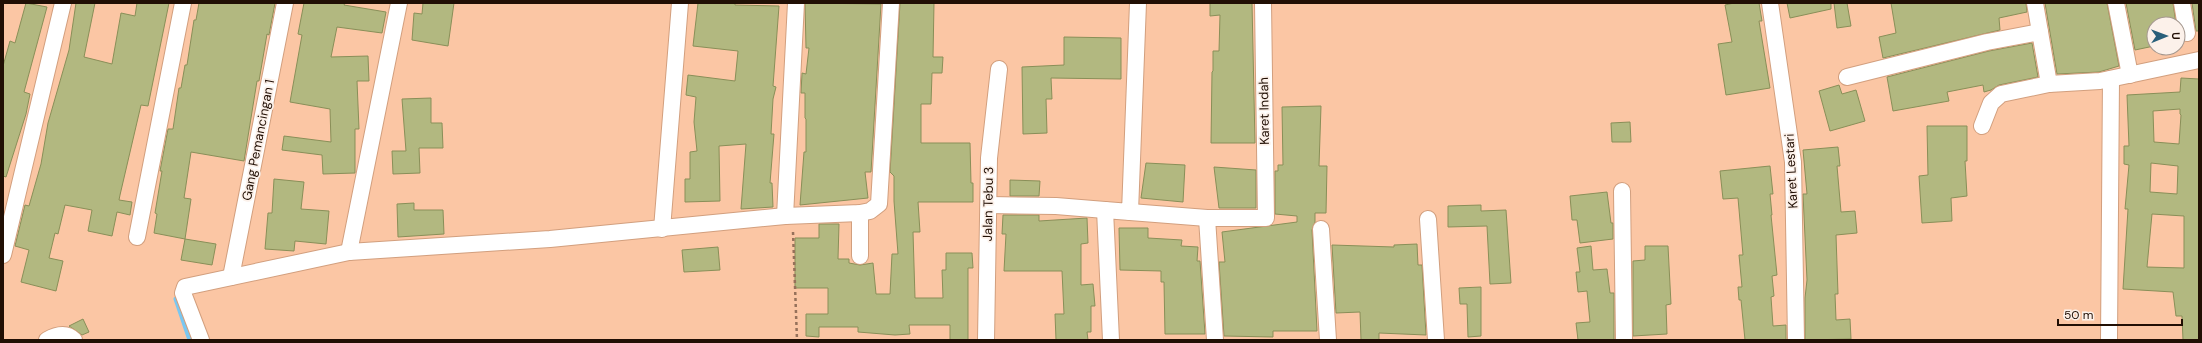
<svg xmlns="http://www.w3.org/2000/svg" width="2202" height="343" font-family="'DM Sans',sans-serif">
	<style>
		.lines { fill: none; stroke-linecap: round; stroke-linejoin: round }
		.stream { stroke: #79c7f1; stroke-width: 5 }
		.building { fill: #b2b880; stroke: #898f58; fill-rule: evenodd }
		.street-casing { stroke: #d29f7e; stroke-width: 18 }
		.path { stroke: #96715a; stroke-width: 2.5; stroke-dasharray: 3 3; stroke-linecap: butt }
		.street { stroke: #fff; stroke-width: 16 }
		.labels { text-anchor: middle; dominant-baseline: central; stroke-width: 3.5; stroke-linejoin: round; paint-order: stroke }
		.street-label { font-size: 13px; fill: #210f04; stroke: #fcf1ea }
	</style>
	<rect width="100%" height="100%" fill="#fbc6a4"/>
	<g class="lines">
		<path class="stream" d="M176 299 190 340"/>
	</g>
	<g class="building">
		<path d="M26 3 47 7 24 92 30 94 26 114 6 177 3 176V66L10 41 15 43Z"/>
		<path d="M76 3H95L84 57 112 64 121 13 135 16 137 3H169L148 106 141 105 120 195 119 200 132 202 130 215 117 212 112 236 88 231 92 210 65 205 58 234 55 233 49 258 63 261 56 291 21 282 29 250 15 246 25 205 29 206 41 164 48 123 69 50Z"/>
		<path d="M199 3H275L269 35 267 34 259 81H257L244 161 191 152 184 198 191 199 185 239 154 233 157 214 155 213 162 171H160L168 129H173L179 88H181L185 65H187L194 20H196Z"/>
		<path d="M304 3H345L344 5 386 12 382 33 337 27 331 57 368 56 369 81H357L359 129H355V173L323 174 322 155 282 150 284 136 331 142 330 109 290 102 302 35 298 34Z"/>
		<path d="M423 3H454L448 46 412 40 414 13 422 14Z"/>
		<path d="M698 3H735V5L779 6 773 86 776 87 773 99 771 134H774L770 183H772L773 207 741 209 746 144 719 146 720 201 685 202V179H690V152L697 151 694 122 696 97 686 95 688 75 735 81 738 51 693 46Z"/>
		<path d="M805 3 881 4 871 172H865L868 198 800 205 804 152H806V119L805 118V93H801L802 73 806 74 809 48H806Z"/>
		<path d="M900 3H934L933 57H943L942 73H932L931 104H921V143H970L971 183H973V202H918L920 232H913L915 298H943L942 270H946V253H972L973 268H968V340H950V325H909L910 334 895 335 858 332V327H819V337L806 336V314H828V288H795V238H819V224H839L838 259H849V263L860 265 873 263 876 294H890L892 254H898L894 201V176L890 172Z"/>
		<path d="M1210 3H1252L1255 143H1211L1212 72 1213 71V51H1219L1220 15 1210 16Z"/>
		<path d="M1734 3H1759L1762 21H1759L1770 88 1726 95 1718 44 1732 42 1725 5Z"/>
		<path d="M1787 3H1831V9L1790 18Z"/>
		<path d="M1834 3H1847L1851 26 1837 28Z"/>
		<path d="M1891 3H2026L2027 12 1999 18 2000 30 1883 58 1879 37 1896 33Z"/>
		<path d="M2045 3H2107L2119 66 2099 72 2057 74Z"/>
		<path d="M2126 3H2173L2176 24H2154V46L2135 50Z"/>
		<path d="M2192 3H2199V31H2196Z"/>
		<path d="M1064 37 1121 38V79L1051 78 1052 99H1046L1047 133 1023 134 1022 67 1064 65Z"/>
		<path d="M2032 43 2038 77 1999 85 1991 90 1984 92 1983 85 1947 92 1949 101 1893 111 1887 77 1989 51Z"/>
		<path d="M2181 78 2199 79V340H2183L2182 316H2176L2173 292 2123 289 2128 209H2125L2129 165 2124 164V146H2129L2127 95 2180 92ZM2180 109V114L2181 115 2179 144 2154 142 2153 111ZM2151 163 2178 166 2177 194 2150 192ZM2152 214 2184 216V268L2147 267Z"/>
		<path d="M1839 85 1842 94 1856 90 1865 121 1830 131 1819 91Z"/>
		<path d="M431 98V123H442L443 148H419L420 173 393 174 392 151H406L402 99Z"/>
		<path d="M1321 106 1319 166H1327L1326 213H1315V222L1312 230 1317 331H1273V337L1224 336 1219 262H1225L1222 232 1297 222V216L1275 214V171H1278V165H1283L1282 107Z"/>
		<path d="M1630 122 1631 142H1612L1611 123Z"/>
		<path d="M1927 126H1967V161H1965L1967 196 1951 198 1952 221 1922 223 1919 176 1928 175Z"/>
		<path d="M1838 147 1840 166H1837L1841 212 1855 211 1857 233 1836 235 1838 294H1835L1836 320 1850 319 1851 339 1805 340V298L1807 280 1803 194H1807L1803 150Z"/>
		<path d="M1146 163 1185 165 1183 202 1141 198Z"/>
		<path d="M1770 166 1773 194H1770L1772 215H1771L1777 275 1772 276 1774 296 1771 297 1773 326 1786 325V340H1745L1741 300H1739L1738 287H1742L1739 255H1743L1738 198 1723 199 1720 171Z"/>
		<path d="M1214 167 1256 170V208H1219Z"/>
		<path d="M274 179 304 182 301 209 329 211 326 244 295 241 294 251 265 249 268 213H272Z"/>
		<path d="M1010 180 1040 181 1039 196H1010Z"/>
		<path d="M1607 192 1611 223H1613V239L1580 243 1577 220H1572L1570 196Z"/>
		<path d="M414 203V210H443L444 234 398 237 397 204Z"/>
		<path d="M1481 205V211L1506 210 1511 283 1490 284 1487 226 1448 227V206Z"/>
		<path d="M1003 215H1039V221L1087 218 1088 243 1081 244V285L1093 284 1095 306H1091V332H1087L1088 340H1056L1055 314H1064L1062 271H1004L1006 234H1002Z"/>
		<path d="M1119 228H1148V238L1182 240 1181 246 1198 247 1197 261H1200L1205 334H1165L1164 282H1161V271L1120 270Z"/>
		<path d="M185 239 216 244 212 265 181 260Z"/>
		<path d="M1417 244 1418 265H1422L1426 335 1379 333V340H1361L1360 312 1336 313 1332 245 1394 247V245Z"/>
		<path d="M1591 246 1593 270 1607 269 1610 293H1614V340H1578L1576 323 1590 322 1587 291 1578 292 1576 272H1580L1577 248Z"/>
		<path d="M1645 246H1668L1671 304 1666 305 1667 334 1633 336V261L1645 260Z"/>
		<path d="M718 247 720 270 684 272 682 250Z"/>
		<path d="M1481 287V336L1468 337 1467 304H1460L1459 288Z"/>
		<path d="M83 319 89 332 82 335 69 326Z"/>
	</g>
	<g class="lines">
		<g class="street-casing">
			<g id="street">
				<path d="M1770 3 1793 162 1796 340"/>
				<path d="M2035 3 2049 84"/>
				<path d="M2116 3 2130 75"/>
				<path d="M2182 3 2187 33"/>
				<path d="M1847 77 1987 42 2040 32"/>
				<path d="M1982 126 1991 103 2001 94 2049 84 2100 81 2199 60"/>
				<path d="M1622 191 1624 340"/>
				<path d="M989 205 1056 206 1105 210"/>
				<path d="M1130 212 1207 218H1266L1263 3"/>
				<path d="M785 216 796 3"/>
				<path d="M1207 218 1215 340"/>
				<path d="M1428 219 1436 340"/>
				<path d="M662 229 680 3"/>
				<path d="M1321 229 1328 340"/>
				<path d="M137 237 183 3"/>
				<path d="M349 252 399 3"/>
				<path d="M3 255 63 3"/>
				<path d="M860 256V213"/>
				<path d="M231 277 285 3"/>
				<path d="M47 340C56 335 66 332 74 340"/>
				<path d="M201 340 183 293 185 287 349 252 550 239 785 216 860 213 870 211 879 204 891 3"/>
				<path d="M986 340 989 158 999 69"/>
				<path d="M1111 340 1105 210 1130 212 1138 3"/>
				<path d="M2109 340 2111 79"/>
			</g>
		</g>
		<path class="path" d="M793 232 797 340"/>
		<use href="#street" class="street"/>
	</g>
	<g class="labels">
		<g class="street-label">
			<text transform="translate(1264 111) rotate(-91)">Karet Indah</text>
			<text transform="translate(258 140) rotate(-79)">Gang Pemancingan 1</text>
			<text transform="translate(1791 171) rotate(-93)">Karet Lestari</text>
			<text transform="translate(988 204) rotate(-89)">Jalan Tebu 3</text>
		</g>
	</g>
	<rect width="2202" height="343" fill="none" stroke="#210f04" stroke-width="8"/>
	<g transform="translate(2166 36) rotate(89)"><circle r="19" fill="#fcf1ea" stroke="#a4978e"/>
	<path d="M0-3L7 15L0 10L-7 15Z" fill="#295f7a"/>
	<text y="-6" font-size="11" font-weight="bold" text-anchor="middle" fill="#210f04">U</text>
	</g>
	<path d="M2058 319v6h124v-6" fill="none" stroke="#210f04" stroke-width="2"/>
	<text x="2064" y="319" font-size="12" fill="#210f04" stroke="#fcf1ea" stroke-width="3" paint-order="stroke">50 m</text>
</svg>
